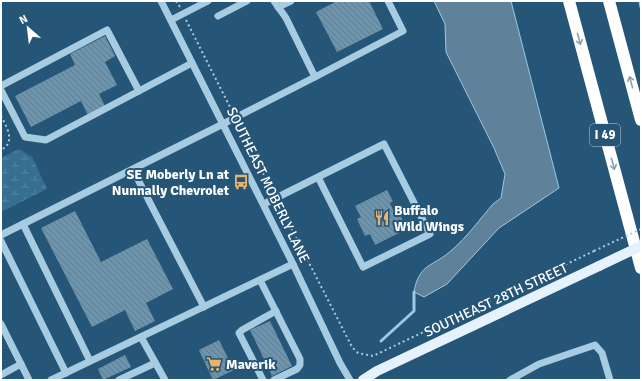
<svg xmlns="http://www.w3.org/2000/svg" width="642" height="381" font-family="Signika,sans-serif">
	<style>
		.wetland { fill: url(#wetland-marsh) }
		.water { fill: #5f829a; stroke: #9cc8e3 }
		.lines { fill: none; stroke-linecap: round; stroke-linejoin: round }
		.stream { stroke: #9cc8e3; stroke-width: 3 }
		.building { fill: url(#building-back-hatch) }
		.path { stroke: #a7cce2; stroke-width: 2; stroke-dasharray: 2 3; stroke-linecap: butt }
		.minor { stroke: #a7cce2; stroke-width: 7 }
		.major { stroke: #e6f2fb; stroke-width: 10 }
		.highway { stroke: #fff; stroke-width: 12 }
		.path-bridge { stroke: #a7cce2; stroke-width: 2; stroke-dasharray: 2 3; stroke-linecap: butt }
		.major-bridge { stroke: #e6f2fb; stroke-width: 10 }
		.oneway { stroke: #88a2b4 }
		.labels { text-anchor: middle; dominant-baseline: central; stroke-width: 4; stroke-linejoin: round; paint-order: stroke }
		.shield { fill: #265677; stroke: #beccd6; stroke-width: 1 }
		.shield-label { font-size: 13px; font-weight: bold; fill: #fff }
		.poi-label { font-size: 14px; font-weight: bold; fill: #fff; stroke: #265677; text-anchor: start }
		.street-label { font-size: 14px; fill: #fff; stroke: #265677 }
	</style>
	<defs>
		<pattern id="wetland-marsh" width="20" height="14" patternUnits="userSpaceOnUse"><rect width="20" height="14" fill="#376f92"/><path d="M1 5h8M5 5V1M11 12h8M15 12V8" fill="none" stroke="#5585a2"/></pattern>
		<pattern id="building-back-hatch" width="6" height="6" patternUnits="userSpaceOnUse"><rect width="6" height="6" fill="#6b94af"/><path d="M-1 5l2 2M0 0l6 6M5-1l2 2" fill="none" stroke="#607b8c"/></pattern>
	</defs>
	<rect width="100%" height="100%" fill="#265677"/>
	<path class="wetland" d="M19 149 32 157 47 189 1 212V158Z"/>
	<path class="water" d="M434 1H511L559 188 499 228 447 284 424 297 414 292C419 263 433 267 452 250 467 237 480 219 493 204L501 198 505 174 494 148 446 52 445 24Z"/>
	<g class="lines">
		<g class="stream">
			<path d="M640 1 641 7"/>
			<path d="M381 341 414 311V292"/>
		</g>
	</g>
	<g class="building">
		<path d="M337 1H369L383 29 337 52 316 12Z"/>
		<path d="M105 36 115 56 105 62 117 85 99 94 105 106 88 115 81 101 31 127 15 96 75 65 70 54Z"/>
		<path d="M387 190 393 201 390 203 394 212 398 211 407 229 375 245 370 234 365 236 357 219 361 217 355 206Z"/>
		<path d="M75 211 101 262 147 239 173 289 146 303 155 321 135 331 125 310 92 327 41 228Z"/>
		<path d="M270 321 292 366 272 376 250 330Z"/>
		<path d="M219 340 234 370 213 380 199 350Z"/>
		<path d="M125 355 131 367 103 380 98 369Z"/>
	</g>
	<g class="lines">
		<g class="path">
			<path d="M176 1 180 7"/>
			<path d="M186 20 232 111"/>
			<path d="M1 116C7 127 16 143 1 150"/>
			<path d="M238 124 272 191"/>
			<path d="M280 206 352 347 358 353 373 356 594 251"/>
		</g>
		<g class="minor">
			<path d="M161 1 293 264 340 363 350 380"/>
			<path d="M278 7 291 1"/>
			<path d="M218 16 247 1"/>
			<path d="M171 20 208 1"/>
			<path d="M315 77 403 31 388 1"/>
			<path d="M1 86 107 30 139 91"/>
			<path d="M1 90 25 137 46 140 192 63"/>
			<path d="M133 170 204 307"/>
			<path d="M264 204 384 144 430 234 363 267 318 177"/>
			<path d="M23 224 90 361"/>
			<path d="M1 235 213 129 315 77 286 18 274 1"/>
			<path d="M1 241 66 373"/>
			<path d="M260 280 300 359V365L297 369 274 380"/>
			<path d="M1 324 21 364"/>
			<path d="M141 337 165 380"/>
			<path d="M1 375 21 364 29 380"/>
			<path d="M51 380 293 264"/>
			<path d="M119 380 155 363"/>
			<path d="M263 380 239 333 242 330 276 311"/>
			<path d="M510 380 539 364 595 345 602 353 610 380"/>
		</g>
		<path class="major" d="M363 380 377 371 599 266"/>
		<g class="highway">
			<path d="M569 1 641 268"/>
			<path d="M609 1 641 120"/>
		</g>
		<path class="path-bridge" d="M594 251 641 229"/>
		<path class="major-bridge" d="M599 266 641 246"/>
	</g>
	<defs><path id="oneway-shaft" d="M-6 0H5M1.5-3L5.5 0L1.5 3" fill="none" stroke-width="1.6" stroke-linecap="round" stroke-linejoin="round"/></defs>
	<g class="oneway">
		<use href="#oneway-shaft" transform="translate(579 39) rotate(75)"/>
		<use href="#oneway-shaft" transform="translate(631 82) rotate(-105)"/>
		<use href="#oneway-shaft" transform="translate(613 164) rotate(75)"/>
	</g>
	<defs>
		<g id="bus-bare" transform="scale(1.2)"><path d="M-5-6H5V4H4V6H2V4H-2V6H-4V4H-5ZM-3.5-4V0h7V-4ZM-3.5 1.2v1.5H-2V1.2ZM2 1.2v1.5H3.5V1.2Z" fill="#eab26d" stroke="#265677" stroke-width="2.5" paint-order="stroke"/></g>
		<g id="restaurant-bare" transform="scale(1.2)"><path d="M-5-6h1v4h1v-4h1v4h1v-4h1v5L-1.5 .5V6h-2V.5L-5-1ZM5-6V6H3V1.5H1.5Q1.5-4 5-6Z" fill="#eab26d" stroke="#265677" stroke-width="2.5" paint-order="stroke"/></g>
		<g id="supermarket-bare" transform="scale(1.2)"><path d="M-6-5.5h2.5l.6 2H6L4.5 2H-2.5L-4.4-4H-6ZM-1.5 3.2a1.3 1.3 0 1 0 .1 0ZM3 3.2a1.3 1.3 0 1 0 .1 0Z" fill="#eab26d" stroke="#265677" stroke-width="2.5" paint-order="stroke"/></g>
	</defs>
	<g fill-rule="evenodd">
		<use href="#bus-bare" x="241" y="182"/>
		<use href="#restaurant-bare" x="382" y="218"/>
		<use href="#supermarket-bare" x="214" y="364"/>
	</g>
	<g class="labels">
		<rect class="shield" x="590" y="124" width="30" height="22" rx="3"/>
		<g class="shield-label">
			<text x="605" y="135">I 49</text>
		</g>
		<g class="poi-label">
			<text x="229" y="174" text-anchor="end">SE Moberly Ln at<tspan x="229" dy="16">Nunnally Chevrolet</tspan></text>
			<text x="394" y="210">Buffalo<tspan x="394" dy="16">Wild Wings</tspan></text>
			<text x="226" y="364">Maverik</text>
		</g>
		<g class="street-label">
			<text transform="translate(268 185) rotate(64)">SOUTHEAST MOBERLY LANE</text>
			<text transform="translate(496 300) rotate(-25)">SOUTHEAST 28TH STREET</text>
		</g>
	</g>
	<rect width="642" height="381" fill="none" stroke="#ffffff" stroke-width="4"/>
	<g transform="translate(28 28) rotate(332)" stroke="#265677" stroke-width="3" paint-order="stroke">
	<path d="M0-3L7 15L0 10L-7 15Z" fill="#ffffff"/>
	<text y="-6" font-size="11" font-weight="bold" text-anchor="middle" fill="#ffffff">N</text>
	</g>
</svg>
